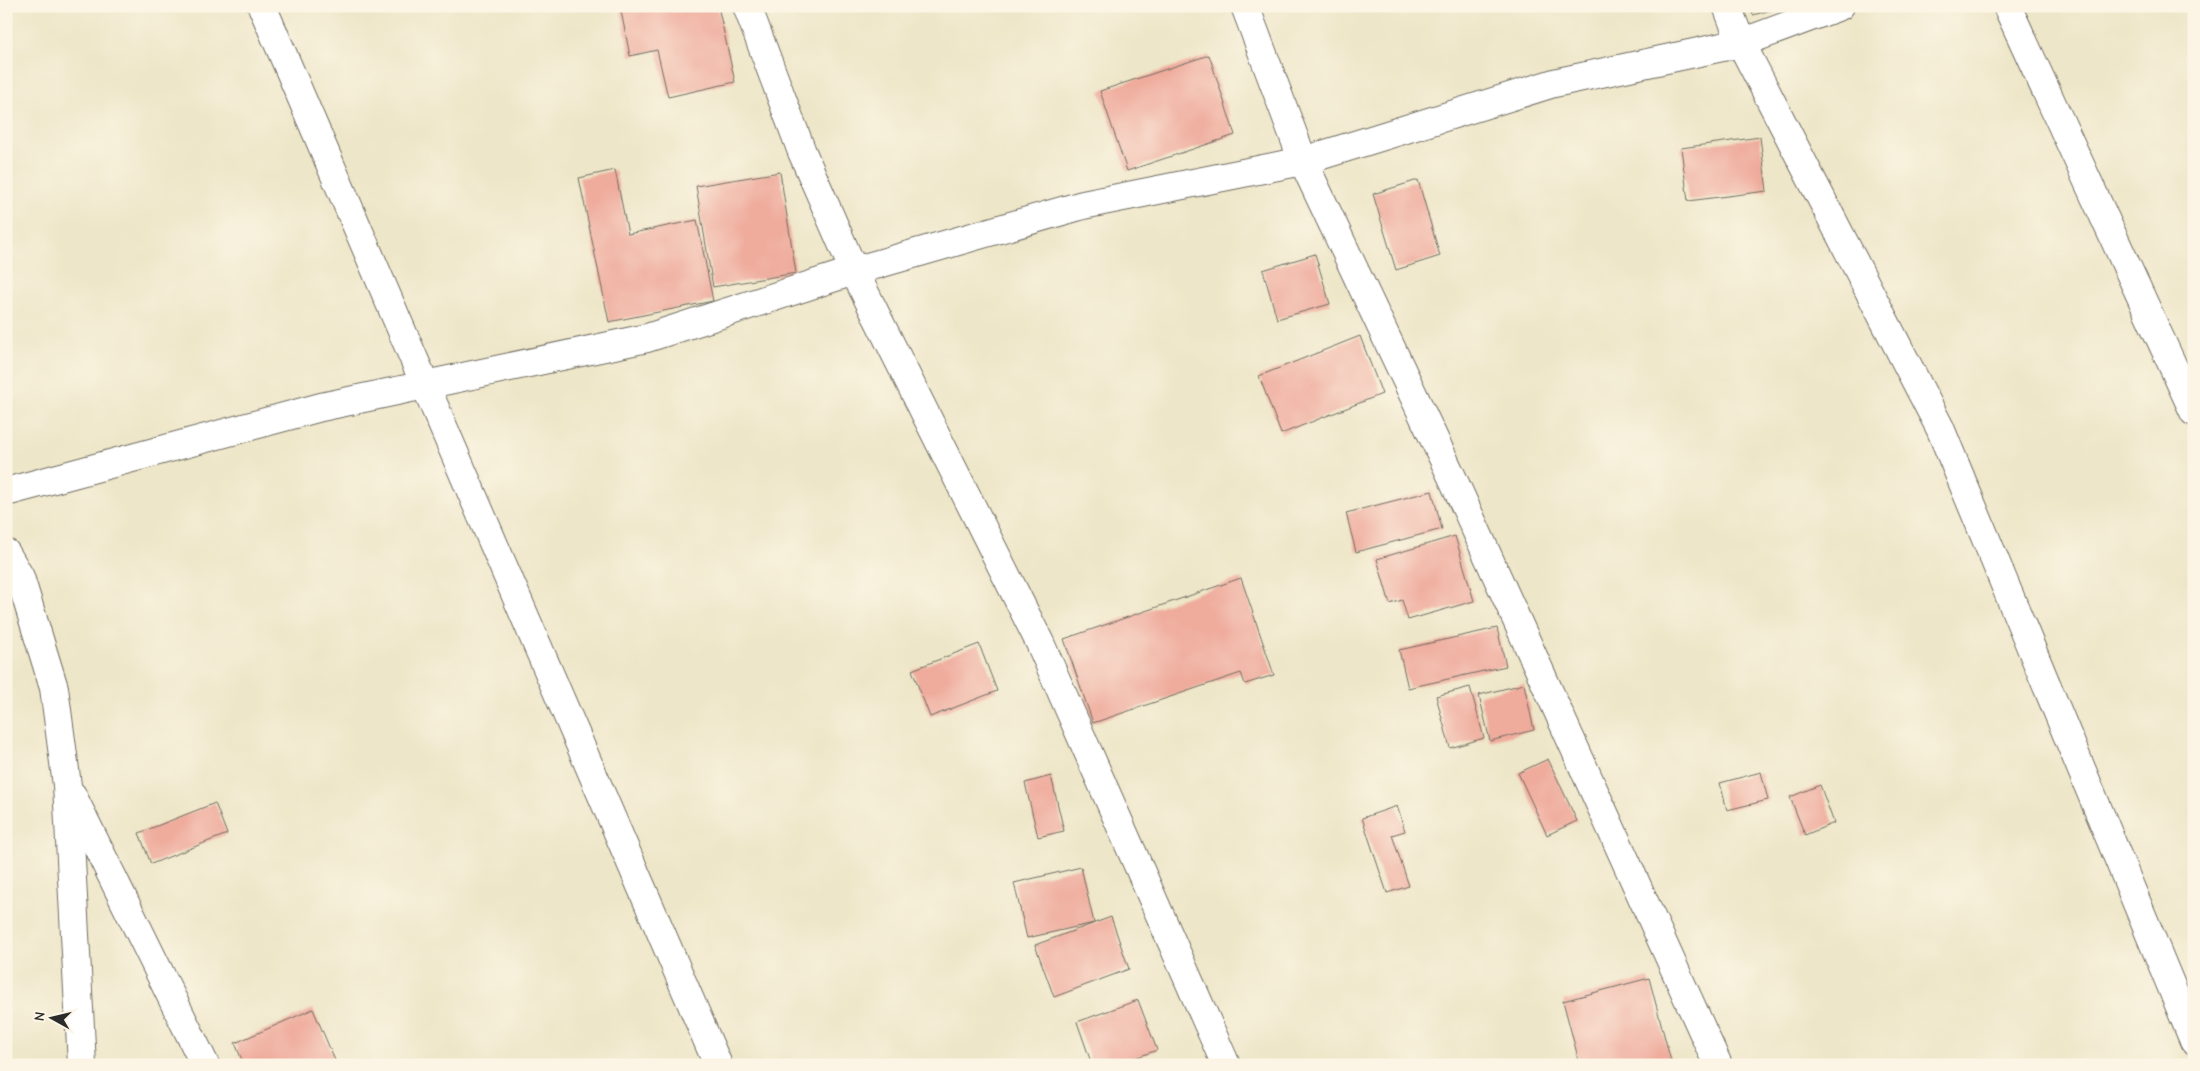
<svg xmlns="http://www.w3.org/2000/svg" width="2200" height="1071" font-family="'Comic Neue',sans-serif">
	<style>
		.building { fill: #efac9d }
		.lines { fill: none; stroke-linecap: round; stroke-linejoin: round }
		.minor-casing { stroke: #6f6c62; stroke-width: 30 }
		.minor { stroke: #fff; stroke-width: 28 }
	</style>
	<rect width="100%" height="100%" fill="#fcf5e5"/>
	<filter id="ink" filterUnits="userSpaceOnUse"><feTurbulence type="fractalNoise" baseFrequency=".02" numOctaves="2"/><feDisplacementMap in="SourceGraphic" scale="10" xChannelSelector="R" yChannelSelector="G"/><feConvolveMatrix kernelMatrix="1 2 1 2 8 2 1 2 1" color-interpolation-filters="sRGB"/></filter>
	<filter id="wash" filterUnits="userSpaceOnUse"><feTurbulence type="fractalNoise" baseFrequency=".0096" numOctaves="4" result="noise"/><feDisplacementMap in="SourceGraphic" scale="20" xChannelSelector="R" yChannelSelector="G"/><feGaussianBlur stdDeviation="1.12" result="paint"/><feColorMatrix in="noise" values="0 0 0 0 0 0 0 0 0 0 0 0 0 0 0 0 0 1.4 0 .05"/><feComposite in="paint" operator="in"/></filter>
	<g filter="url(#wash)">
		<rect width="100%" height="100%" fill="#eee6c8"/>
		<g id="blocks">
			<g class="building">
				<path d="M620 6H718L735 82 668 97 657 50 630 56Z"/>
				<path d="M1750 6H1781V7L1753 15Z"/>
				<path d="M1209 55 1235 135 1127 171 1100 91Z"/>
				<path d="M1760 137 1767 191 1688 201 1681 148Z"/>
				<path d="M615 170 628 234 697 220 713 301 609 322 579 178Z"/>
				<path d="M780 172 796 273 713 287 696 186Z"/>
				<path d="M1418 180 1440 256 1396 270 1373 194Z"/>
				<path d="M1315 254 1330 304 1277 319 1263 270Z"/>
				<path d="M1360 336 1382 394 1281 434 1259 376Z"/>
				<path d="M1432 491 1442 529 1356 552 1346 513Z"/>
				<path d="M1455 536 1474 601 1408 620 1402 600 1390 604 1377 559Z"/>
				<path d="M1241 578 1274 675 1245 684 1241 673 1093 723 1064 639Z"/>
				<path d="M1497 628 1506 666 1408 688 1399 650Z"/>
				<path d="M979 644 997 691 930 717 912 670Z"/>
				<path d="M1524 684 1534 730 1490 741 1479 695Z"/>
				<path d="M1470 687 1484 738 1450 748 1436 696Z"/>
				<path d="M1548 759 1577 821 1547 835 1518 773Z"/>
				<path d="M1761 772 1768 800 1727 810 1720 783Z"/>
				<path d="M1051 776 1064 831 1038 837 1025 783Z"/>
				<path d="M1820 785 1834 823 1805 835 1790 797Z"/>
				<path d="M215 803 227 834 151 864 139 833Z"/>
				<path d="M1397 806 1405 831 1392 835 1409 886 1387 893 1362 818Z"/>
				<path d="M1081 867 1094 923 1027 938 1014 883Z"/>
				<path d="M1111 917 1129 969 1054 997 1035 945Z"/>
				<path d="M1649 978 1672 1065H1580L1563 1001Z"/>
				<path d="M1138 1000 1157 1050 1116 1065H1092L1077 1022Z"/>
				<path d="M313 1009 337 1065H244L235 1043Z"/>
			</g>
		</g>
	</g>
	<g filter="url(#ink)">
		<use href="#blocks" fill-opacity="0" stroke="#6f6c62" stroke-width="1"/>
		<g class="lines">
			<g class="minor-casing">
				<g id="minor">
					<path d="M262 6 718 1065"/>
					<path d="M747 6 802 152 854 271 1040 643 1226 1065"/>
					<path d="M1245 6 1303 161 1452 477 1718 1065"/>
					<path d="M1727 6 1741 43 1940 428 2194 1041"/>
					<path d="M2007 6 2194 412"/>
					<path d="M6 492 321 407 647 338 854 271 1083 205 1303 161 1554 83 1741 43 1840 6"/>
					<path d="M6 553 20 577 54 688 67 785 82 1065"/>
					<path d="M72 795 205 1065"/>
				</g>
			</g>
			<use href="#minor" class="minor"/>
		</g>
	</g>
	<rect width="2200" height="1071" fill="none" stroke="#fcf5e5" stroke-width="25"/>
	<g transform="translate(52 1018) rotate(278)" stroke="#fcf5e5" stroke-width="4" paint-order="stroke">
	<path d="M0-4L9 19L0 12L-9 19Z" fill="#2b2b2b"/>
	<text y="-8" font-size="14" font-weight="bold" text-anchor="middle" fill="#2b2b2b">N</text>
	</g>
</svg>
